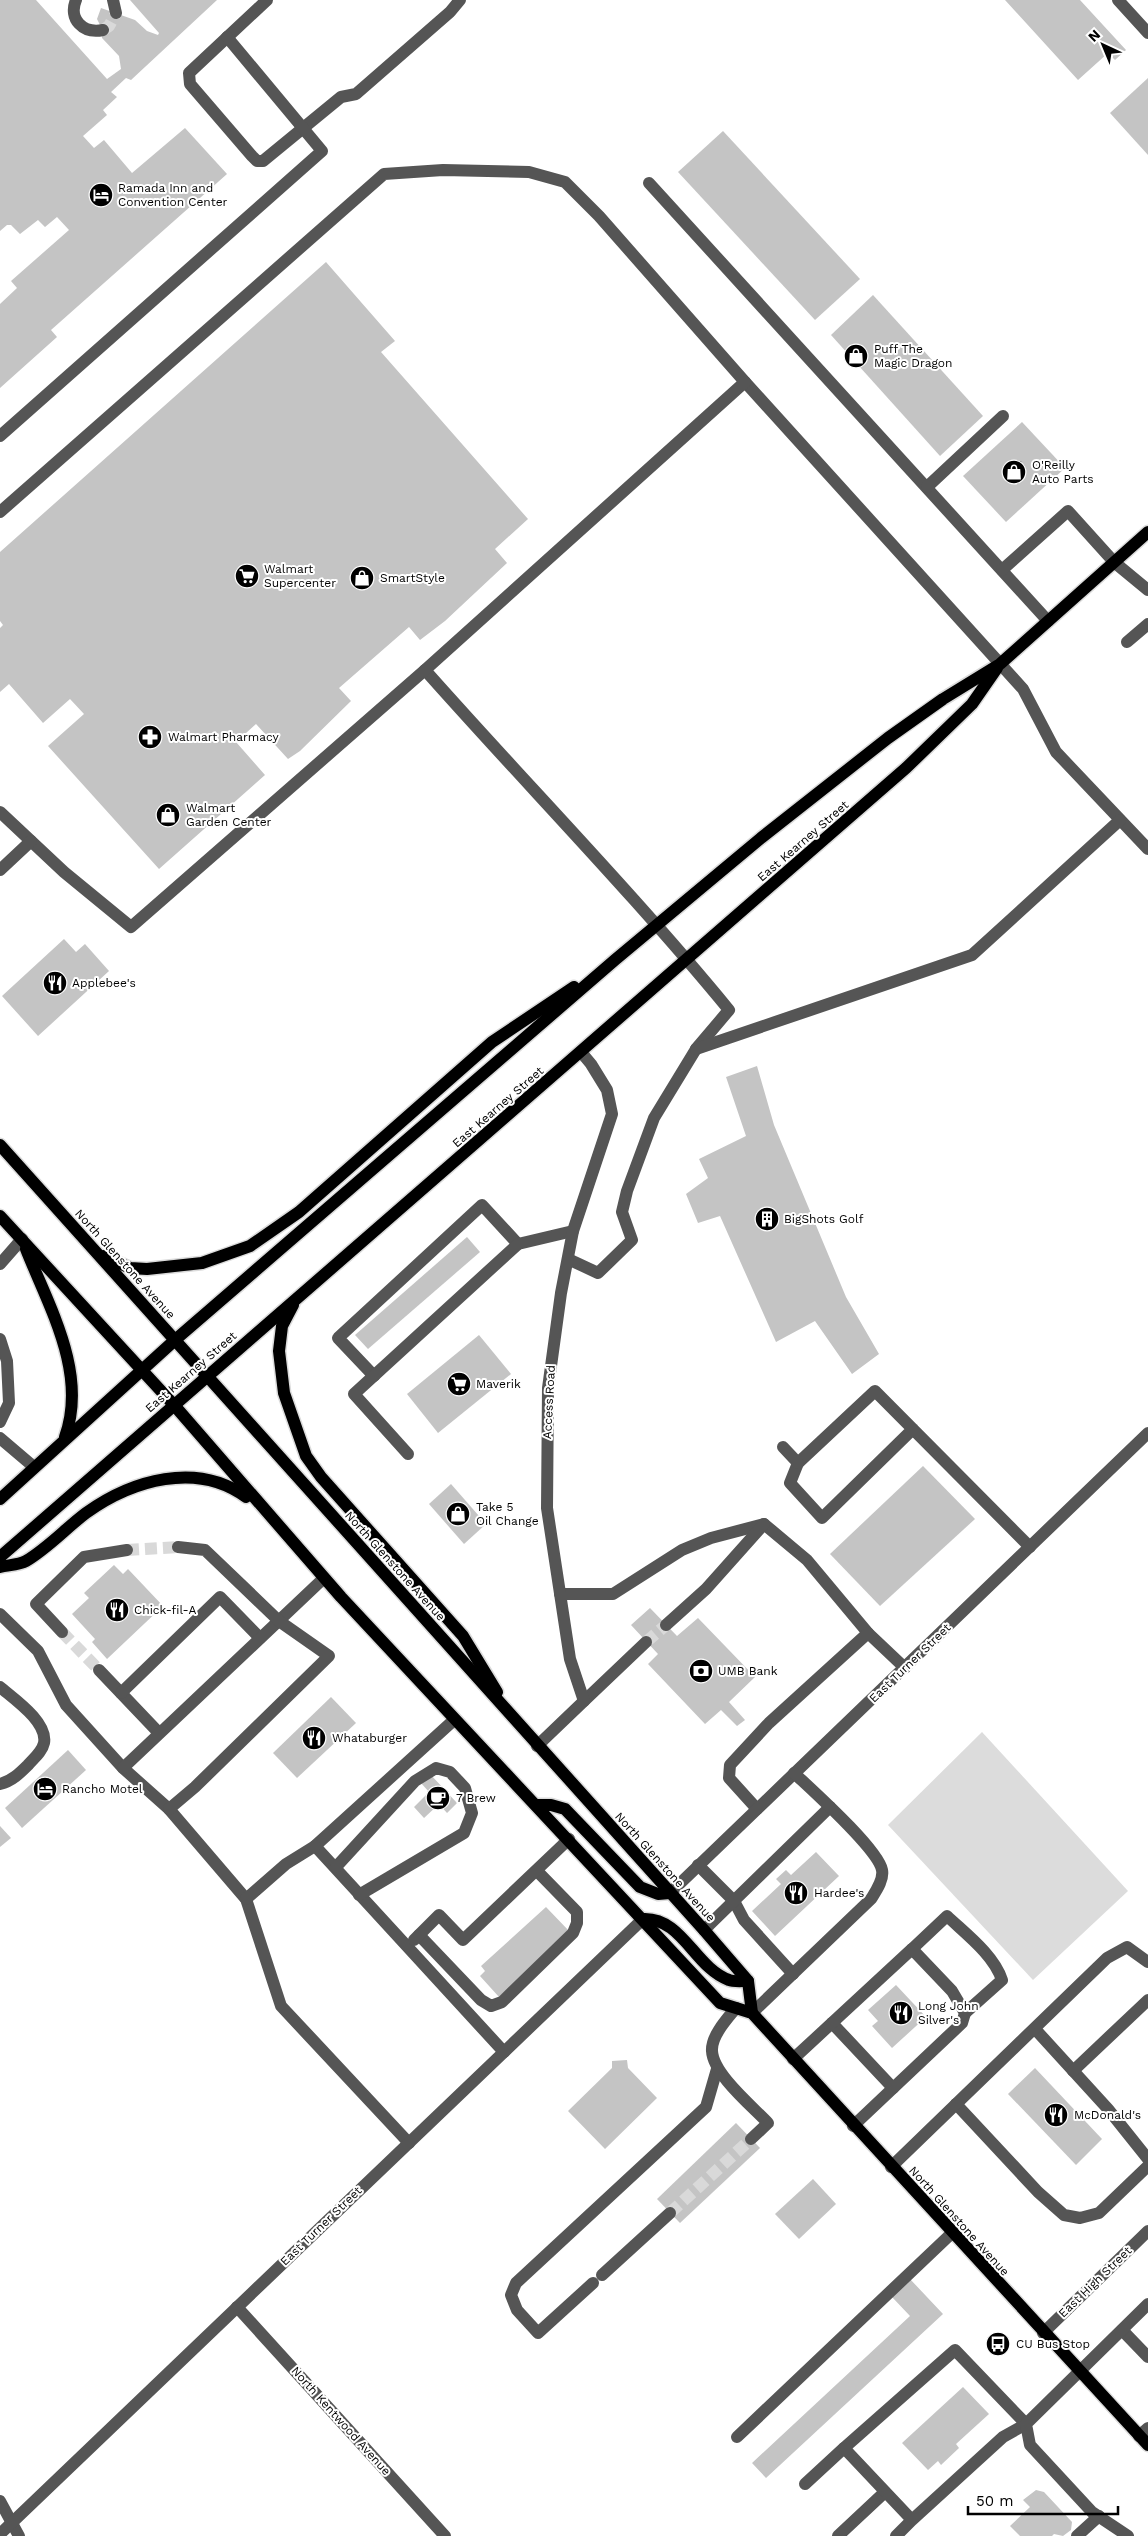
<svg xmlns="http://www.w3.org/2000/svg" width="1148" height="2536" font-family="'Work Sans',sans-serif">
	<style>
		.grass { fill: #dcdcdc }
		.building { fill: #c4c4c4 }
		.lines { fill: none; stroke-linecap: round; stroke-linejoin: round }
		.minor-tunnel { stroke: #d9d9d9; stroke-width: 12; stroke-dasharray: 12 6; stroke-linecap: butt }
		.major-casing { stroke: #dbdbdb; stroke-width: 15 }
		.minor { stroke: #555; stroke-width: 12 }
		.major { stroke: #000; stroke-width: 12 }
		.labels { text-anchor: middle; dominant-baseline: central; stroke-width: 4; stroke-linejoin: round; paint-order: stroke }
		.poi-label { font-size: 12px; fill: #000; stroke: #fff; text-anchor: start }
		.street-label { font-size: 12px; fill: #000; stroke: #fff }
	</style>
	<rect width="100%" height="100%" fill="#fff"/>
	<path class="grass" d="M982 1732 1128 1891 1033 1980 888 1825Z"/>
	<g class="building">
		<path d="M0 0H36L107 79 121 69 119 56 102 38 101 27 97 19 101 8 135 20 147 31 158 35 159 33 130 0H217L131 80 126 78 111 92 117 97 103 110 107 115 83 136 94 148 104 140 132 173 185 128 227 174 51 330 57 337 0 388V304L17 288 11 281 69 230 57 217 45 227 38 220 20 234 11 225H7L0 231Z"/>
		<path d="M1005 0H1080L1126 50 1115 60 1108 53 1078 80Z"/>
		<path d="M1148 78V155L1110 113Z"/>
		<path d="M723 131 860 279 815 320 678 172Z"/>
		<path d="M326 262 395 341 381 352 528 519 495 549 507 563 445 621 420 640 409 627 339 688 351 701 300 751 288 759 256 724 236 742 265 775 159 869 48 746 84 714 70 699 43 723 9 684 0 692V628L3 625 0 621V552Z"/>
		<path d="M873 295 983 416 940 456 831 335Z"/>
		<path d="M1022 422 1065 468 1006 522 963 476Z"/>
		<path d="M64 939 76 952 85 944 109 971 38 1036 2 996Z"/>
		<path d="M757 1066 774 1125 846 1297 879 1354 852 1374 815 1321 776 1342 720 1216 698 1223 686 1194 708 1178 699 1159 746 1136 726 1077Z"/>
		<path d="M467 1237 480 1252 368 1349 355 1335Z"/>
		<path d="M479 1335 511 1374 438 1433 407 1394Z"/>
		<path d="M923 1466 975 1519 880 1606 830 1554Z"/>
		<path d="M451 1484 486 1524 464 1544 429 1504Z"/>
		<path d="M114 1565 123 1574 128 1569 163 1606 107 1659 92 1642 95 1639 72 1614 89 1598 84 1593Z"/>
		<path d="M650 1608 677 1636 698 1618 755 1677 729 1702 745 1720 737 1726 721 1710 705 1724 648 1664 658 1654 631 1625Z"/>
		<path d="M331 1697 356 1723 297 1778 273 1753Z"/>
		<path d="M68 1750 86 1770 22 1828 5 1808Z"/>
		<path d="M430 1774 457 1803 447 1813 439 1804 424 1818 414 1807 429 1792 421 1783Z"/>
		<path d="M0 1826 11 1838 0 1847Z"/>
		<path d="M816 1852 839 1876 775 1936 752 1911 781 1884 776 1879 786 1870 791 1875Z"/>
		<path d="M546 1907 570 1932 499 1997 480 1976 485 1971 481 1966Z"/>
		<path d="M896 1985 926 2017 892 2048 872 2026 878 2021 868 2010Z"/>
		<path d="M627 2060 628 2068 657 2098 605 2149 568 2111 612 2068V2061Z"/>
		<path d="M1035 2068 1102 2139 1076 2165 1008 2094Z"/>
		<path d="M736 2123 760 2148 680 2223 657 2199Z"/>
		<path d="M813 2179 836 2204 799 2239 775 2214Z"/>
		<path d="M910 2279 943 2314 766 2478 752 2463 910 2316 892 2297Z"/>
		<path d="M963 2387 989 2414 956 2444 959 2448 941 2465 938 2461 928 2470 902 2443Z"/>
		<path d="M1036 2490 1044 2492 1072 2522 1071 2530 1063 2536 1054 2534 1052 2536H1020L1010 2526 1030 2507 1023 2500Z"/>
	</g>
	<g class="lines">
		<g class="minor-tunnel">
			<path d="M103 30 109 26 116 13"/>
			<path d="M127 1550 178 1547"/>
			<path d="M62 1632 99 1670"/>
			<path d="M646 1642 666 1625"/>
			<path d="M670 2213 751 2139"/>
		</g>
		<g class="major-casing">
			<g id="major">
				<path d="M0 1145 704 1930 748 1981 752 2013"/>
				<path d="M0 1216 174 1405 341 1597 720 2003 752 2013 1148 2445"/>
				<path d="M26 1249C49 1307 88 1373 65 1437"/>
				<path d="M104 1256 130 1268 147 1269 202 1263 250 1246 299 1212 492 1042 574 987"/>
				<path d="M293 1305 282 1326 279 1351 284 1393 306 1456 321 1477 463 1636 497 1692"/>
				<path d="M0 1499 175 1340 616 959 761 838 888 738 943 699 1000 664 1148 532"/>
				<path d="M0 1557C302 1294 604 1031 906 768L972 704 997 668"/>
				<path d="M0 1567C8 1565 19 1565 26 1561 48 1548 66 1528 86 1513 132 1480 197 1461 246 1497"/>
				<path d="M537 1805H551L565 1809 640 1887 658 1894 670 1893"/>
				<path d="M643 1919C682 1917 695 1968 729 1980 734 1982 742 1981 748 1981"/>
			</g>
		</g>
		<g class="minor">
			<path d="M76 0C68 19 83 34 103 30"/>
			<path d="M113 0 116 13"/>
			<path d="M267 0 189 73 190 84 252 156 257 161H263L341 97 356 94 450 12 460 0"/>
			<path d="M1118 0 1148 33"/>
			<path d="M649 183 1048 621"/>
			<path d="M0 436 322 151 227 37"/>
			<path d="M927 487 1003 416"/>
			<path d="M0 512 384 174 443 170 529 172 565 182 599 216 745 382 1023 689 1056 752 1148 849"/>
			<path d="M1002 570 1068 511 1114 562 1148 590"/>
			<path d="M1127 642 1148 624"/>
			<path d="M425 670C526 784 632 892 729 1010L696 1049 654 1118 627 1191 622 1212 632 1240 598 1273 568 1259"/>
			<path d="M0 812 64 872 131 927 425 670 745 382"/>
			<path d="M0 870 31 841"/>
			<path d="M696 1049 972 955 1120 820"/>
			<path d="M0 1264 22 1239"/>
			<path d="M0 1339 7 1361 9 1403 0 1422"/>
			<path d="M374 1376 338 1338 482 1205 518 1244"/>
			<path d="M913 1429 822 1518 790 1483 798 1463 875 1391 1030 1547"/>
			<path d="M0 1438 34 1467"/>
			<path d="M783 1447 798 1463"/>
			<path d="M408 1454 354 1394 518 1244 573 1231"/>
			<path d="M560 1594H613L682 1550 711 1538 764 1524 807 1560 868 1633"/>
			<path d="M0 1614 38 1651 66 1705 123 1768 169 1809 246 1899 281 2006 409 2143"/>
			<path d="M666 1625 706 1589 764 1524"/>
			<path d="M62 1632 36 1604 84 1557 127 1550"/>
			<path d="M99 1670 159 1733"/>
			<path d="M0 1687C14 1699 48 1722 44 1743 42 1752 34 1758 28 1765 20 1773 12 1781 0 1784"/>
			<path d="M121 1693 220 1597 260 1638"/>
			<path d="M584 1701 646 1642"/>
			<path d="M454 1720 315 1846 504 2052"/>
			<path d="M537 1746 584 1701 570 1659 547 1508 548 1388 561 1293 573 1231 612 1114 607 1090 591 1064 581 1052"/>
			<path d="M123 1768 324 1578"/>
			<path d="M169 1809 195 1787 329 1656 279 1621 205 1550 178 1547"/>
			<path d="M757 1809 729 1778 730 1765 769 1723 868 1633 905 1668"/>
			<path d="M698 1865 734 1901 744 1920 793 1974"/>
			<path d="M336 1867 415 1781 436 1768 450 1772 465 1788 472 1813 464 1833 359 1895"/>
			<path d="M670 1893 1148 1433"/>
			<path d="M246 1899 286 1864 315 1846"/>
			<path d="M704 1930 830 1807"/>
			<path d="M419 1935 481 2000 491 2006 502 2002 573 1933 577 1923V1912L537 1871"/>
			<path d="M414 1940 439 1915 463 1940 569 1839"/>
			<path d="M912 1949 947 1916C966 1934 994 1955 1002 1980L965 2013"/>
			<path d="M736 2008C727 2019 711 2036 712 2051 713 2074 752 2106 768 2123L751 2139"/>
			<path d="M752 2013 871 1899C876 1891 884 1880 882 1870 878 1849 812 1790 794 1773"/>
			<path d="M832 2023 893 2088"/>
			<path d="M1035 2029 1108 2109 1148 2159"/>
			<path d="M793 2059 912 1949 952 1991 965 2013 962 2023 853 2126"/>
			<path d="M1073 2071 1148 2000"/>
			<path d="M956 2104 1038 2192 1064 2215 1080 2218 1099 2213 1148 2166"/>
			<path d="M891 2167 1107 1958 1127 1947 1148 1962"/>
			<path d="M602 2275 670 2213"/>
			<path d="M593 2283 538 2333 517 2310 511 2295 516 2283 706 2107 717 2069"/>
			<path d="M237 2307 445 2536"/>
			<path d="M1122 2330 1148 2357"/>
			<path d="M1043 2333 1148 2231"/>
			<path d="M1139 2436 1148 2428"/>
			<path d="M737 2437 952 2233"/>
			<path d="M805 2484 844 2448"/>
			<path d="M0 2501 19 2536"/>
			<path d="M0 2534 643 1919"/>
			<path d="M838 2536 885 2492"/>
			<path d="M896 2536 912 2520 844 2448 955 2350 1026 2424 1003 2437 912 2520"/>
			<path d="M1077 2536 1099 2516"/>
			<path d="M1128 2536 1092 2512 1030 2445 1026 2424 1148 2304"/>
		</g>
		<use href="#major" class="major"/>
	</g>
	<defs>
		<g id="hotel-disc" transform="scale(1.25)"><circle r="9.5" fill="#000" stroke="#fff"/><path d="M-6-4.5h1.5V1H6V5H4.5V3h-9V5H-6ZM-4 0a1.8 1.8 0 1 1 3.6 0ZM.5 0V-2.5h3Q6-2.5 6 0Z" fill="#fff"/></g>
		<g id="shop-disc" transform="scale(1.25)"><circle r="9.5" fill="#000" stroke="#fff"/><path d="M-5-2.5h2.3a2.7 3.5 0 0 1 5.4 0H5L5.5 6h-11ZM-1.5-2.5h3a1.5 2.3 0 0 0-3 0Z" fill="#fff"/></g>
		<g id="supermarket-disc" transform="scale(1.25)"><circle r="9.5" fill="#000" stroke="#fff"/><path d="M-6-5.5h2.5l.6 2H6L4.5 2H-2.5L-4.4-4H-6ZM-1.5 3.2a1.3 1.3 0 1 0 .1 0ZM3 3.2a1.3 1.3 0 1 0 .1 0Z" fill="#fff"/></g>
		<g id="pharmacy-disc" transform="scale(1.25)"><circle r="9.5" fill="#000" stroke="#fff"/><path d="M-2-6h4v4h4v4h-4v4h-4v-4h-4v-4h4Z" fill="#fff"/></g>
		<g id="restaurant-disc" transform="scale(1.25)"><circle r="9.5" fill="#000" stroke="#fff"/><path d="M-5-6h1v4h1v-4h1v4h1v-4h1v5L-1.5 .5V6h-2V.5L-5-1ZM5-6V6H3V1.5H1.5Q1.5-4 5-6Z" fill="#fff"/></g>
		<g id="building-disc" transform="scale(1.25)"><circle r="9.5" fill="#000" stroke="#fff"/><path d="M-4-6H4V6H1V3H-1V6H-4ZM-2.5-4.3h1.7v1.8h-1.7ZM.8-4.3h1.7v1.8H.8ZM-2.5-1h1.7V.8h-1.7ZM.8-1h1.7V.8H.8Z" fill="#fff"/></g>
		<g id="bank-disc" transform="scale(1.25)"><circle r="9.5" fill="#000" stroke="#fff"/><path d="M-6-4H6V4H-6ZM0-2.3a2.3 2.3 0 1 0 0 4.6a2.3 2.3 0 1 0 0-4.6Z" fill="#fff"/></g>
		<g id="cafe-disc" transform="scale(1.25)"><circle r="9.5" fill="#000" stroke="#fff"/><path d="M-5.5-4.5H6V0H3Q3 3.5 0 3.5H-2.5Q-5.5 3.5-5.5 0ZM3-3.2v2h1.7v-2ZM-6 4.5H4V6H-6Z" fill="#fff"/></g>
		<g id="bus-disc" transform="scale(1.25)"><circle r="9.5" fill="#000" stroke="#fff"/><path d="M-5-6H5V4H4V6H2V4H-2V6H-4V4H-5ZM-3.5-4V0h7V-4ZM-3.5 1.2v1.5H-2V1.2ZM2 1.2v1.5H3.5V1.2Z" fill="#fff"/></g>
	</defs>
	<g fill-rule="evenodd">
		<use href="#hotel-disc" x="101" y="195"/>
		<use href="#shop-disc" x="856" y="356"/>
		<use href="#shop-disc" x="1014" y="472"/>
		<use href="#supermarket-disc" x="247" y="576"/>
		<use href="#shop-disc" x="362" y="578"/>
		<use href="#pharmacy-disc" x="150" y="737"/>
		<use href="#shop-disc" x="168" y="815"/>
		<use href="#restaurant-disc" x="55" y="983"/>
		<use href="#building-disc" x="767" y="1219"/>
		<use href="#supermarket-disc" x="459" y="1384"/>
		<use href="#shop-disc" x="458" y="1514"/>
		<use href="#restaurant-disc" x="117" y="1610"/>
		<use href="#bank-disc" x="701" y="1671"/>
		<use href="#restaurant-disc" x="314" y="1738"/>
		<use href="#hotel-disc" x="45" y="1789"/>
		<use href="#cafe-disc" x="438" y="1798"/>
		<use href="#restaurant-disc" x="796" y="1893"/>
		<use href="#restaurant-disc" x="901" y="2013"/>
		<use href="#restaurant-disc" x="1056" y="2115"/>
		<use href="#bus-disc" x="998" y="2344"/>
	</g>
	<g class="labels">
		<g class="poi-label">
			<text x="118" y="188">Ramada Inn and<tspan x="118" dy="14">Convention Center</tspan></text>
			<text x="874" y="349">Puff The<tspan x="874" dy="14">Magic Dragon</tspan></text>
			<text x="1032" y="465">O'Reilly<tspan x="1032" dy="14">Auto Parts</tspan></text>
			<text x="264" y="569">Walmart<tspan x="264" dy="14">Supercenter</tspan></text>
			<text x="380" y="578">SmartStyle</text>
			<text x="168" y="737">Walmart Pharmacy</text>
			<text x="186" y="808">Walmart<tspan x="186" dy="14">Garden Center</tspan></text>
			<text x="72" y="983">Applebee's</text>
			<text x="784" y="1219">BigShots Golf</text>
			<text x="476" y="1384">Maverik</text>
			<text x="476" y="1507">Take 5<tspan x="476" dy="14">Oil Change</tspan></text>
			<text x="134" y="1610">Chick-fil-A</text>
			<text x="718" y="1671">UMB Bank</text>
			<text x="332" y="1738">Whataburger</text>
			<text x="62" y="1789">Rancho Motel</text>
			<text x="456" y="1798">7 Brew</text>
			<text x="814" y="1893">Hardee's</text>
			<text x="918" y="2006">Long John<tspan x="918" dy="14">Silver's</tspan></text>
			<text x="1074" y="2115">McDonald's</text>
			<text x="1016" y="2344">CU Bus Stop</text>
		</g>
		<g class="street-label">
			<text transform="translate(803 841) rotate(-41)">East Kearney Street</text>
			<text transform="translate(498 1107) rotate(-41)">East Kearney Street</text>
			<text transform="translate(125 1264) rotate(48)">North Glenstone Avenue</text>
			<text transform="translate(191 1372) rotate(-41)">East Kearney Street</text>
			<text transform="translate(549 1402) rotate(-87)">Access Road</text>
			<text transform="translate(395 1566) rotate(48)">North Glenstone Avenue</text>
			<text transform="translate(910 1663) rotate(-44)">East Turner Street</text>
			<text transform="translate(665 1867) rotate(48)">North Glenstone Avenue</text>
			<text transform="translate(959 2221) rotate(48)">North Glenstone Avenue</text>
			<text transform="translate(321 2226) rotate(-44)">East Turner Street</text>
			<text transform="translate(1095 2282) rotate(-44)">East High Street</text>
			<text transform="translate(341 2421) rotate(48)">North Kentwood Avenue</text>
		</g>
	</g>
	<g transform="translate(1103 45) rotate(316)" stroke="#ffffff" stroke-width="4" paint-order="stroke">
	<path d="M0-4L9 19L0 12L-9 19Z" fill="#000000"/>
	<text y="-8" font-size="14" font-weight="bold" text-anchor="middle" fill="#000000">N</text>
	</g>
	<path d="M968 2506v8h150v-8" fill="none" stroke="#000000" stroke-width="2.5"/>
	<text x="976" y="2506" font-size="15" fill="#000000" stroke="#ffffff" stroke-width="4" paint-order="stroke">50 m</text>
</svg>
